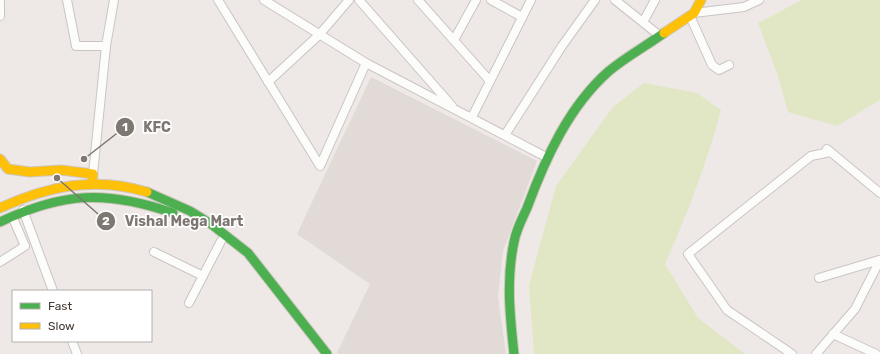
<svg xmlns="http://www.w3.org/2000/svg" width="880" height="354" font-family="Rubik,sans-serif">
	<style>
		.industrial { fill: #e1dad7 }
		.green { fill: #e1e7c4 }
		.lines { fill: none; stroke-linecap: round; stroke-linejoin: round }
		.street-casing { stroke: #cac5c2; stroke-width: 10 }
		.fast-casing { stroke: #cfc6be; stroke-width: 11 }
		.slow-casing { stroke: #cfc6be; stroke-width: 11 }
		.street { stroke: #fcfcfb; stroke-width: 8 }
		.fast { stroke: #4caf50; stroke-width: 9 }
		.slow { stroke: #ffc107; stroke-width: 9 }
		.leader { fill: none; stroke: #7e7772; stroke-width: 1.5 }
		.callout-dot { fill: #7e7772; stroke: #fff; stroke-width: 1.5 }
		.mark-label { font-size: 12px; text-anchor: middle; font-weight: bold; fill: #fff }
		.callout-label { font-size: 14px; text-anchor: middle; font-weight: bold; fill: #7e7772; stroke: #fff; stroke-width: 3.5; stroke-linejoin: round; paint-order: stroke }
	</style>
	<rect width="100%" height="100%" fill="#eee9e6"/>
	<path class="industrial" d="M371 77 537 161 503 251 498 297 506 354H338L337 353 370 284 297 234Z"/>
	<g class="green">
		<path d="M802 0H880V100L837 126 788 112 778 76 758 23Z"/>
		<path d="M644 83 697 93 721 110C707 163 687 214 665 264L698 318 745 354H534L529 285 556 186 613 107Z"/>
	</g>
	<g class="lines">
		<g class="street-casing">
			<g id="street">
				<path d="M67 0 76 46H106"/>
				<path d="M218 0 320 166 366 63"/>
				<path d="M264 0 366 63 548 158"/>
				<path d="M359 0 452 106"/>
				<path d="M418 0 490 81"/>
				<path d="M491 0 522 17"/>
				<path d="M615 0 660 36"/>
				<path d="M0 2V16"/>
				<path d="M694 13 744 7 759 0"/>
				<path d="M690 16 712 65 719 70 729 65"/>
				<path d="M643 22 655 0"/>
				<path d="M454 40 476 0"/>
				<path d="M268 82 319 35 349 0"/>
				<path d="M472 117 531 0"/>
				<path d="M505 135 562 46 595 0"/>
				<path d="M827 149 880 193"/>
				<path d="M93 174 106 46 114 0"/>
				<path d="M23 210 53 291"/>
				<path d="M154 252 203 276"/>
				<path d="M0 262 25 246 12 216"/>
				<path d="M819 278 879 260"/>
				<path d="M189 303 221 241"/>
				<path d="M833 334 876 354"/>
				<path d="M72 341 77 354"/>
				<path d="M792 354 727 310 688 254 811 156 830 152"/>
				<path d="M816 354 855 309 880 260"/>
			</g>
		</g>
		<g class="fast-casing">
			<g id="fast">
				<path d="M147 192 190 211 211 224 248 253 327 354"/>
				<path d="M0 222C63 192 107 190 173 213"/>
				<path d="M514 354C510 317 506 279 514 242 516 230 522 219 527 208 545 159 569 106 609 71 626 57 646 46 664 33"/>
			</g>
		</g>
		<g class="slow-casing">
			<g id="slow">
				<path d="M664 33 694 13 701 0"/>
				<path d="M0 159 8 169 30 172 61 170 93 174 92 184"/>
				<path d="M0 208C48 186 95 176 147 192"/>
			</g>
		</g>
		<use href="#street" class="street"/>
		<use href="#fast" class="fast"/>
		<use href="#slow" class="slow"/>
	</g>
	<path class="leader" d="M84 159L125 127M57 178L106 221"/>
	<g class="callout-dot">
		<circle cx="84" cy="159" r="4"/>
		<circle cx="57" cy="178" r="4"/>
		<circle cx="125" cy="127" r="10"/>
		<circle cx="106" cy="221" r="10"/>
	</g>
	<g class="mark-label">
		<text x="125" y="131">1</text>
		<text x="106" y="225">2</text>
	</g>
	<g class="callout-label">
		<text x="157" y="132">KFC</text>
		<text x="184" y="226">Vishal Mega Mart</text>
	</g>
	<rect x="12" y="290" width="140" height="52" fill="#ffffff" stroke="#b3b0ad"/>
	<rect x="20" y="303" width="20" height="6" fill="#4caf50" stroke="#b3b0ad"/>
	<text x="48" y="310" font-size="12" fill="#423933">Fast</text>
	<rect x="20" y="323" width="20" height="6" fill="#ffc107" stroke="#b3b0ad"/>
	<text x="48" y="330" font-size="12" fill="#423933">Slow</text>
</svg>
